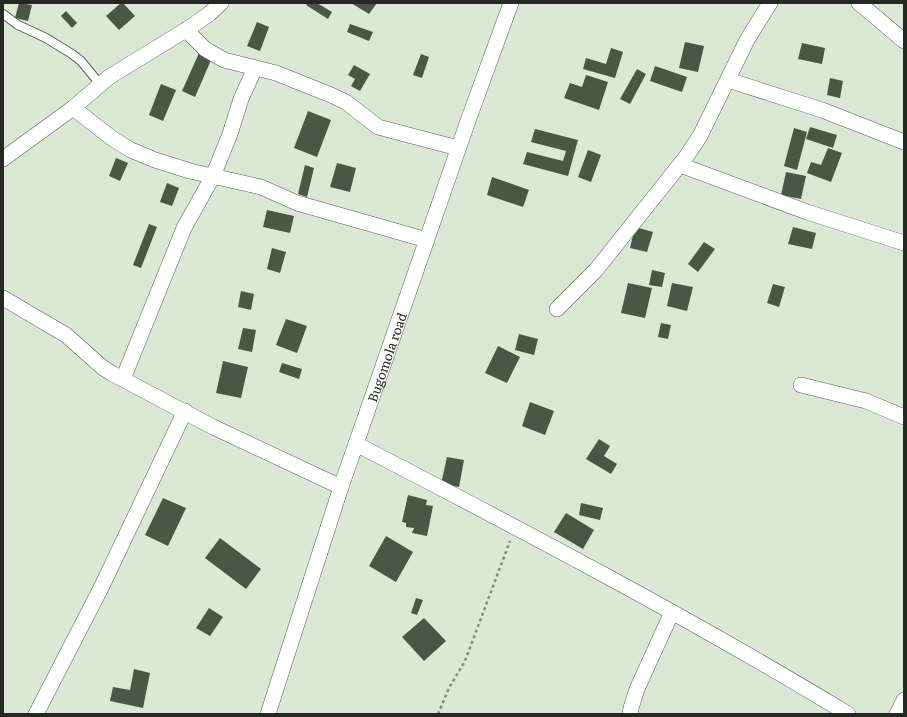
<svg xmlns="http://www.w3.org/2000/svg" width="907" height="717" font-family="Literata,serif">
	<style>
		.building { fill: #4a5646 }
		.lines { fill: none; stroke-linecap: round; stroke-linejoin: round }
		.lane-casing { stroke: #546050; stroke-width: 10 }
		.street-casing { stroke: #546050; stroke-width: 16 }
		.path { stroke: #818b7e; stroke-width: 2.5; stroke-dasharray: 3 3; stroke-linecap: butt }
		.lane { stroke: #fff; stroke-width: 8 }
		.street { stroke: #fff; stroke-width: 15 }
		.labels { text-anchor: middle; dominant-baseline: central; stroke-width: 4; stroke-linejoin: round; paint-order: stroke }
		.street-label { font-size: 13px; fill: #242922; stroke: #fff }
	</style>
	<rect width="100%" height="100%" fill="#dae8d5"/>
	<g class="building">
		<path d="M19 3 32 5 28 21 15 18Z"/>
		<path d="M121 3H123L135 16 119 30 106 16Z"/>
		<path d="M308 3H317L332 12 328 19 306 5Z"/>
		<path d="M351 3H377L369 14Z"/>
		<path d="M66 11 77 23 72 28 61 16Z"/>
		<path d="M257 22 269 27 260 51 247 46Z"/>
		<path d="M350 24 373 32 369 41 347 32Z"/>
		<path d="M685 42 704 46 698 72 679 68Z"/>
		<path d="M802 43 825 48 822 64 798 59Z"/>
		<path d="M611 48 623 52 615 78 583 69 586 58 606 64Z"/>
		<path d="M199 53 212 58 195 97 182 91Z"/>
		<path d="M421 54 429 57 422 78 413 75Z"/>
		<path d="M354 65 370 74 360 91 351 86 355 79 348 75Z"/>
		<path d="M655 66 687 77 682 92 650 81Z"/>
		<path d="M637 69 646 74 630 104 620 99Z"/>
		<path d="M586 75 608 82 599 110 564 98 570 83 582 87Z"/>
		<path d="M830 78 843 81 840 98 827 95Z"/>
		<path d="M161 84 176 90 163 121 149 115Z"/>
		<path d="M308 111 331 120 317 157 294 148Z"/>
		<path d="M810 127 837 135 833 148 806 139Z"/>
		<path d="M794 128 807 132 797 170 784 166Z"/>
		<path d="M535 129 578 140 568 176 523 164 527 152 563 161 566 151 531 142Z"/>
		<path d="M828 148 842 153 831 182 807 173 811 162 821 165Z"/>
		<path d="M588 150 601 155 591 182 578 177Z"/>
		<path d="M116 158 128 163 120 181 109 176Z"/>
		<path d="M337 163 356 168 350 192 330 187Z"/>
		<path d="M305 165 314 168 307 197 298 194Z"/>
		<path d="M786 172 806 176 801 199 781 195Z"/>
		<path d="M492 177 529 190 523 207 487 195Z"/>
		<path d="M167 183 179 188 172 206 160 202Z"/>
		<path d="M267 210 294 216 290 233 263 227Z"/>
		<path d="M149 224 157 227 141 268 133 265Z"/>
		<path d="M635 227 653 232 647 252 630 248Z"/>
		<path d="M793 227 816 233 812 249 788 244Z"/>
		<path d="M704 242 715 249 698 272 688 264Z"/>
		<path d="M272 248 286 252 280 273 267 269Z"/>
		<path d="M652 270 665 273 662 287 649 285Z"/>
		<path d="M628 283 652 288 645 318 621 313Z"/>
		<path d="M672 283 693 287 687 311 667 306Z"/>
		<path d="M773 284 785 287 779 307 767 303Z"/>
		<path d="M241 291 254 294 251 310 238 307Z"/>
		<path d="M286 319 307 326 297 353 276 345Z"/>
		<path d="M661 323 671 325 668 339 658 337Z"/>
		<path d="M243 328 256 330 252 352 238 349Z"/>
		<path d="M519 334 538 339 534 355 515 350Z"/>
		<path d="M498 346 520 357 507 383 485 373Z"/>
		<path d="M223 361 248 367 241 398 216 393Z"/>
		<path d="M282 363 302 369 299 379 279 372Z"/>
		<path d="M530 402 554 411 545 435 522 426Z"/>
		<path d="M599 439 610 446 604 456 617 464 611 474 586 459Z"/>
		<path d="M447 457 464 460 459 487 441 484Z"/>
		<path d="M408 495 427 500 426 505 433 506 427 536 412 533 414 528 406 527V523L402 522Z"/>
		<path d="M163 498 186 508 168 546 145 535Z"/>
		<path d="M581 503 603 508 600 520 579 515Z"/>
		<path d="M566 513 594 530 583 549 554 532Z"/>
		<path d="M386 536 413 552 396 582 369 566Z"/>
		<path d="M220 538 261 569 246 589 205 558Z"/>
		<path d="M416 598 423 600 417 615 411 613Z"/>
		<path d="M209 608 223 617 210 636 196 628Z"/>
		<path d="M424 618 446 641 424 661 402 637Z"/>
		<path d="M134 669 150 673 143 708 110 701 113 687 130 690Z"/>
	</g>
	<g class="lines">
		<g class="lane-casing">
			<path id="lane" d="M3 14 18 25 46 38 72 54 81 61 100 84"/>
		</g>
		<g class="street-casing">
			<g id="street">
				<path d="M859 3 904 41"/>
				<path d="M186 30 205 49 224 60 276 73 331 95 346 102 378 127 458 148"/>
				<path d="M728 80 822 110 904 142"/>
				<path d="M73 108 113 139 131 150 155 160 190 171 261 187 297 203 427 240"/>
				<path d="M3 159 73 108 109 77 189 28 209 14 221 3"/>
				<path d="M680 165 807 212 904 243"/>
				<path d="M3 298 66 335 102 367 111 373 213 427 341 487"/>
				<path d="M557 309 596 270 686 157 700 136 747 40 770 3"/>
				<path d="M123 379 184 228 213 176 230 134 241 99 255 68"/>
				<path d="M801 385 866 401 904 417"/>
				<path d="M356 444C522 530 688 617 848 714"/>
				<path d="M36 714 101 588 185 411"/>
				<path id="s1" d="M268 714 341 487 469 118 511 3"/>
				<path d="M630 714 631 708 637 689 672 612"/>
				<path d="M897 714 904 700"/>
			</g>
		</g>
		<path class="path" d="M438 714 449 688 465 661 510 541"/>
		<use href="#lane" class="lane"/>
		<use href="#street" class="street"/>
	</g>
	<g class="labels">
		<g class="street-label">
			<text stroke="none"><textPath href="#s1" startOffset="376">Bugomola road</textPath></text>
		</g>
	</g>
	<rect width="907" height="717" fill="none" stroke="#242922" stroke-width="8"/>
</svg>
